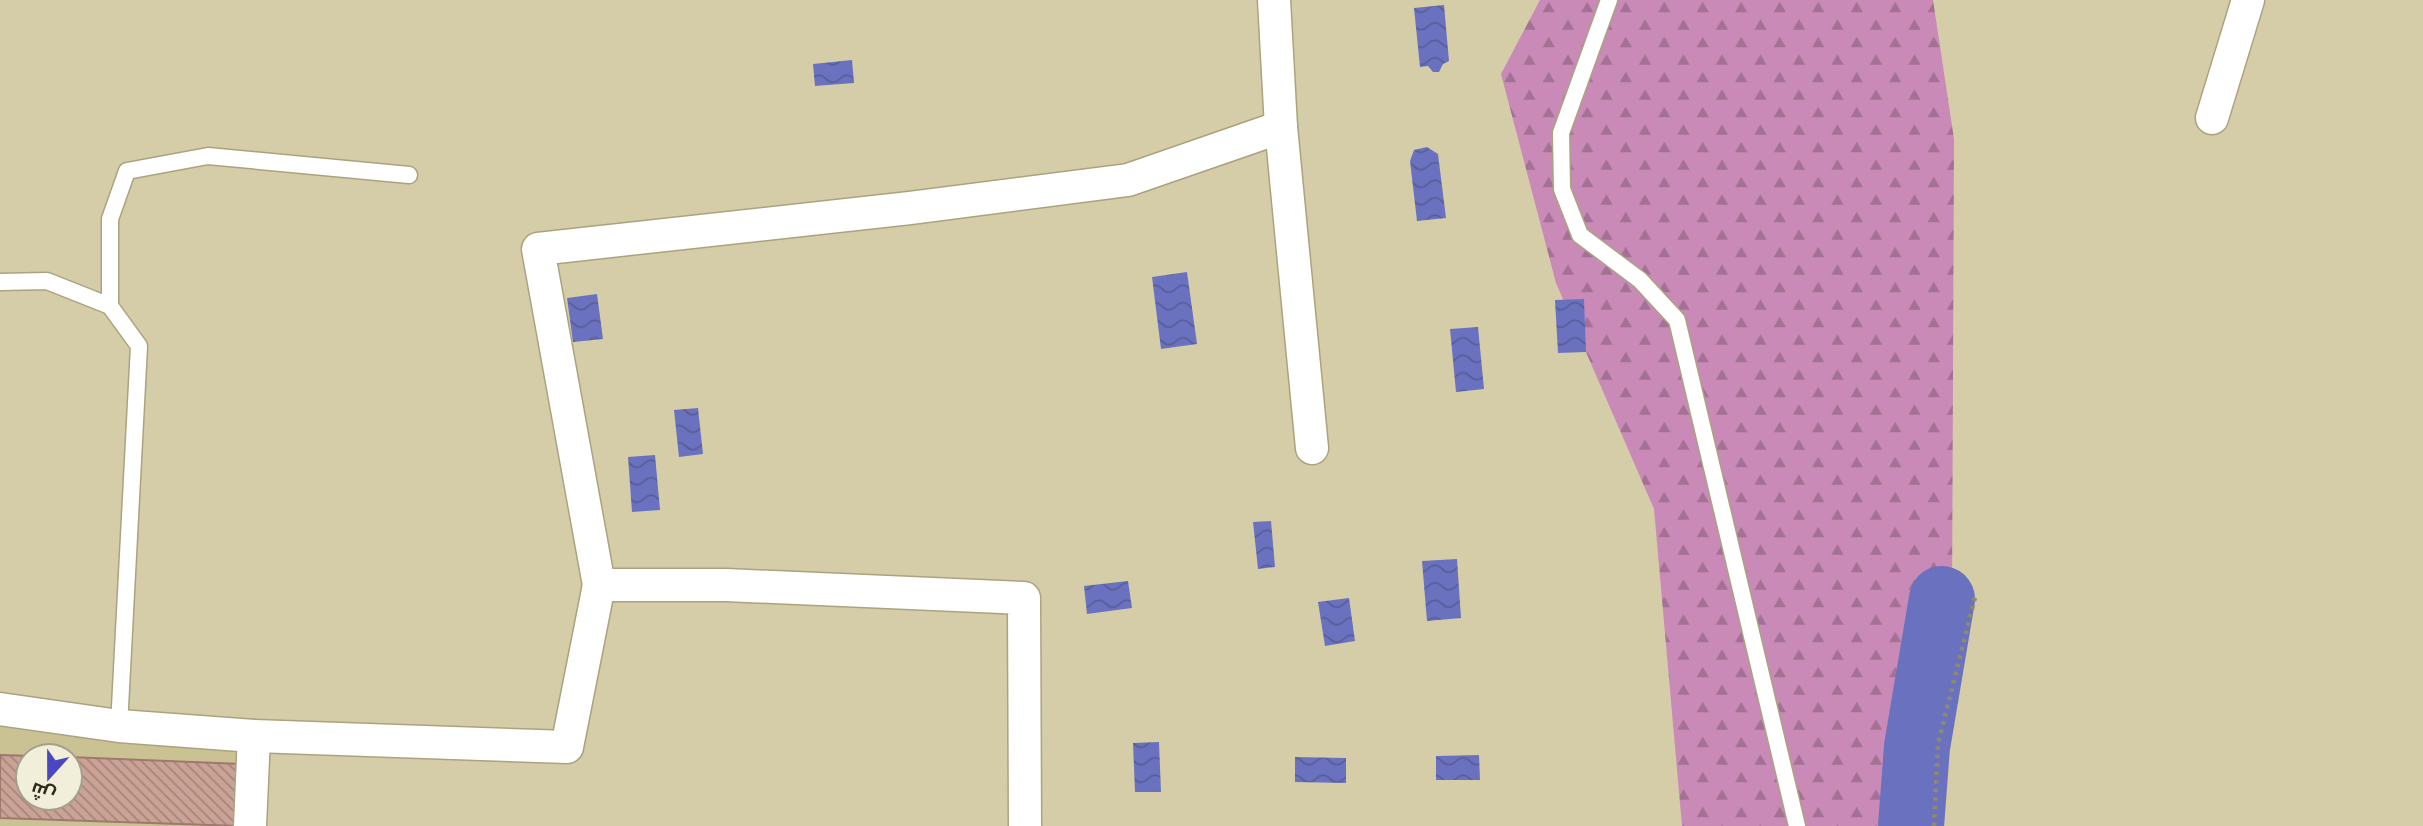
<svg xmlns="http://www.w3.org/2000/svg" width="2423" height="826" font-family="'DM Sans',Cairo,sans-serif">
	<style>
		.built { fill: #cbc294; fill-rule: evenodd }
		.forest { fill: url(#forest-firs) }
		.water { fill: url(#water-waves) }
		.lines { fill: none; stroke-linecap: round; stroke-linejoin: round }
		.river { stroke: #6a72c0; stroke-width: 66 }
		.building { fill: url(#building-back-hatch); stroke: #9f796d; stroke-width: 2 }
		.lane-casing { stroke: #aba37f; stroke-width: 19 }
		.street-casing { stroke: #aba37f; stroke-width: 35 }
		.path { stroke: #8f896d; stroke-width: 4.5; stroke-dasharray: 3.5 5; stroke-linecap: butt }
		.lane { stroke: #fff; stroke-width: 16 }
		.street { stroke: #fff; stroke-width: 32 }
	</style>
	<defs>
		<pattern id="forest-firs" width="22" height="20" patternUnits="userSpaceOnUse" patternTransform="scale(1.75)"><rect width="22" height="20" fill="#c98ab7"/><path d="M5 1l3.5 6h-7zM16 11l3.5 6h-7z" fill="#a47194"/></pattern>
		<pattern id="water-waves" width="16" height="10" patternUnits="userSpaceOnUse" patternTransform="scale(1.75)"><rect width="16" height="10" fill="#6a72c0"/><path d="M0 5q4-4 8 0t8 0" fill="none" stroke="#585e9b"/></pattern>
		<pattern id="building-back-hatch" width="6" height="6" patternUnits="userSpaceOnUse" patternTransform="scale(1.75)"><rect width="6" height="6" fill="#cba396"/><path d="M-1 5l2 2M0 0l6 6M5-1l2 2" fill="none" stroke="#a5857a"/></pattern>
	</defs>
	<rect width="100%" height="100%" fill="#d5cda7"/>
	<path class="built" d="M0 708 254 736 248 826H0ZM28 756H70V798H28Z"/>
	<path class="forest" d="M1540 0H1933L1954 139 1952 610 1922 826H1682L1654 509 1556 283 1501 74Z"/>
	<g class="water">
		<path d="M1444 5 1449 61 1443 64 1439 72H1433L1428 66 1420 67 1414 8Z"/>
		<path d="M852 60 854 83 815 86 813 64Z"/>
		<path d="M1427 147 1438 154 1446 218 1417 221 1410 161 1414 150Z"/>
		<path d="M1187 272 1197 344 1161 349 1152 277Z"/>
		<path d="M597 294 603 339 573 342 567 298Z"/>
		<path d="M1584 299 1586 352 1558 353 1555 300Z"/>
		<path d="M1478 327 1484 389 1456 392 1450 329Z"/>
		<path d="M698 408 703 454 679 457 674 410Z"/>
		<path d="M655 455 660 510 632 512 628 457Z"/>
		<path d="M1271 521 1275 567 1258 569 1253 522Z"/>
		<path d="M1457 559 1461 618 1427 621 1422 561Z"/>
		<path d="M1128 581 1132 608 1087 614 1084 586Z"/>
		<path d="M1349 598 1355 641 1325 646 1318 602Z"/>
		<path d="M1159 742 1161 792H1135L1133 743Z"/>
		<path d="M1479 755 1480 780H1436V756Z"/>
		<path d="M1295 757 1346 758V783L1295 782Z"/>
	</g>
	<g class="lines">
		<path class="river" d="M1911 826 1917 747 1942 599"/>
	</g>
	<path class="building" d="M0 755 36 756H28V798H70V757L241 764 239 826 0 818Z"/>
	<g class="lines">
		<g class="lane-casing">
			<g id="lane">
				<path d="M1609 0 1561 133 1562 189 1580 235 1640 280 1677 320 1797 826"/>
				<path d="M0 282 47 281 110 306 139 346 119 726"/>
				<path d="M110 306V219L127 171 208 156 409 175"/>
			</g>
		</g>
		<g class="street-casing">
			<g id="street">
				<path d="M1274 0 1281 127 1312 448"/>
				<path d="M2212 118 2248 0"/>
				<path d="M599 585 538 249 910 208 1128 180 1281 127"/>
				<path d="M0 709 119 726 254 736 567 747 599 585H726L1024 598 1025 826"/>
				<path d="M250 826 254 736"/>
			</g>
		</g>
		<path class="path" d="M1934 826 1938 744 1976 593"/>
		<use href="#lane" class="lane"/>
		<use href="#street" class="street"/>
	</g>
	<g transform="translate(49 777) rotate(201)"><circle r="33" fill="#f1eeda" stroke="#a3a08e" stroke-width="2"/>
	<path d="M0-5L12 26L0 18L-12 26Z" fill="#4a48be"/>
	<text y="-10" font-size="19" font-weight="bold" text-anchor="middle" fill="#2e2b1c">ش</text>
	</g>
</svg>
